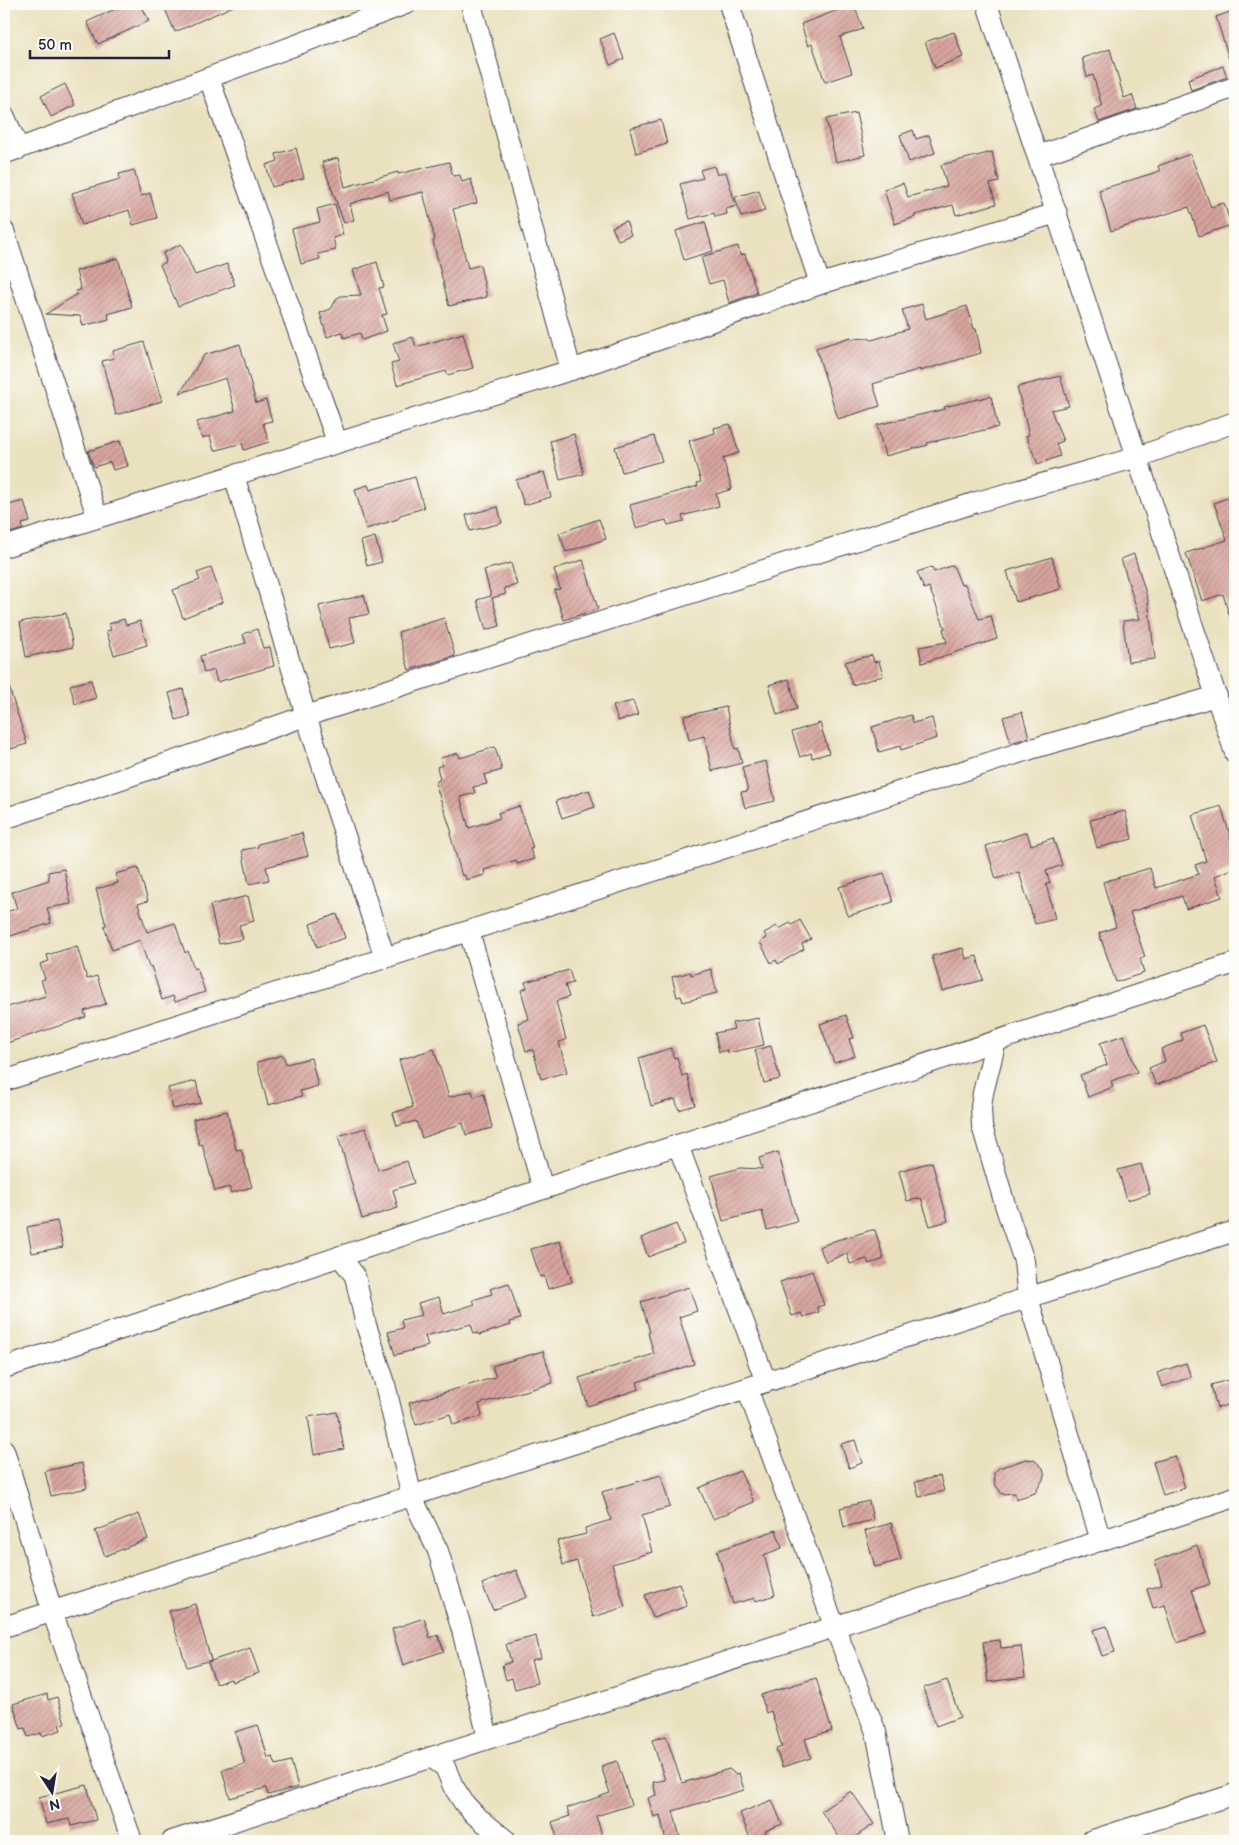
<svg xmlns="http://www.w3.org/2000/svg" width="1239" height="1845" font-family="'Balsamiq Sans',sans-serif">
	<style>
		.building { fill: url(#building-hatch) }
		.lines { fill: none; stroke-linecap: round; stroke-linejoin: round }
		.minor-casing { stroke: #403f4f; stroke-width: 22 }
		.minor { stroke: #fff; stroke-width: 20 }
	</style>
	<defs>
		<pattern id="building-hatch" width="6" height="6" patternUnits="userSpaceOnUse" patternTransform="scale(1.25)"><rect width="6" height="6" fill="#d8a59e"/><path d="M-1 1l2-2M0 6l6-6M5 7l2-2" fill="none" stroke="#af8682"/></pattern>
	</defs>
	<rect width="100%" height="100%" fill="#fdfcf7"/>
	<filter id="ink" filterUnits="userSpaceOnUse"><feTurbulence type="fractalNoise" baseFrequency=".02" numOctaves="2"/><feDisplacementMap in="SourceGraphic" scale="10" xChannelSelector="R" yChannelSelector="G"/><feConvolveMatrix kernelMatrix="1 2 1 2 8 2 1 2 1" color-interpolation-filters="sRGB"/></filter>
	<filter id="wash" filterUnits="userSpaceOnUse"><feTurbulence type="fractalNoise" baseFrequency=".0096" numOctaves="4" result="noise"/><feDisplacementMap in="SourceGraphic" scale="20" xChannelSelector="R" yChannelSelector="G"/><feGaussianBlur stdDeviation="1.12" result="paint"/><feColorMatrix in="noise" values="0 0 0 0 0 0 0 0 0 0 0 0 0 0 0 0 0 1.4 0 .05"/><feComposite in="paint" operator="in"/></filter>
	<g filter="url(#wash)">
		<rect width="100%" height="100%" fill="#eae1bf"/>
		<g id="blocks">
			<g class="building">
				<path d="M126 4H141L149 21 98 44 87 22Z"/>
				<path d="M177 4H238L175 32 165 9Z"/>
				<path d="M854 4 863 29 840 37 852 73 825 82 812 44 808 46 801 24Z"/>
				<path d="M1235 10V67L1232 68 1216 17Z"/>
				<path d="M954 32 963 57 935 68 925 42Z"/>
				<path d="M614 33 624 59 610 65 600 39Z"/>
				<path d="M1110 49 1124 98 1132 95 1137 109 1099 122 1094 109 1102 106 1093 75 1087 77 1082 58Z"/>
				<path d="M1223 66 1227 77 1191 90 1188 79Z"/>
				<path d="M65 84 75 105 51 117 41 96Z"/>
				<path d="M856 113 865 155 836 162 826 119Z"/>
				<path d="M661 120 667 144 636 153 630 128Z"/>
				<path d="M913 130 916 139 929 135 935 153 909 162 900 135Z"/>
				<path d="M296 148 304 178 272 187 266 165 278 161 276 154Z"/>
				<path d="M992 152 999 182 990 184 996 204 956 215 953 205 915 215V217L895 224 884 190 903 183 908 197 947 186 941 165Z"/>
				<path d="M1190 154 1211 207 1224 203 1231 225 1199 236 1189 207 1111 231 1099 190 1160 171 1158 166Z"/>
				<path d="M338 158 345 187 398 172V174L449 162 453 176 460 175 462 182 471 179 477 203 453 209 468 268 480 265 487 297 449 306 433 241 435 240 423 192 390 200 388 191 350 204 354 220 344 223 322 162Z"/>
				<path d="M714 166 717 175 726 172 736 206 726 209 727 214 715 217 714 213 690 219 680 184 703 178 700 170Z"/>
				<path d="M134 170 141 196 150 193 157 218 133 225 129 210 82 225 72 193 120 179 119 174Z"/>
				<path d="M759 190 765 211 741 217 735 197Z"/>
				<path d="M335 204 343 235 333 238 336 250 318 254 320 259 301 264 292 229 320 222 317 209Z"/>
				<path d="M626 221 631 235 618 240 612 227Z"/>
				<path d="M705 222 713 251 684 260 676 231Z"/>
				<path d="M181 244 195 275 227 264 235 285 178 306 160 265 166 262 163 253Z"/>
				<path d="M738 246 740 255 745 254 757 293 729 303 723 280 709 284 701 257Z"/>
				<path d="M118 258 132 307 108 314 109 319 83 326 80 316 46 314 77 294 76 291 81 290 76 271Z"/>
				<path d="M377 262 384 287 379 288 387 314 382 315 387 331 362 340 360 333 344 338 342 332 327 337 320 313 331 309 337 298 341 296 361 295 353 270Z"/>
				<path d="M922 304 926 319 967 306 974 329H976L981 353 920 371V369L873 384 880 406 838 419 816 348 851 337V339L868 338 872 340 908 329 902 310Z"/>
				<path d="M463 333 473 368 447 375 446 371 397 385 391 364 399 362 393 343 413 337 416 347Z"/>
				<path d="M144 342 162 401 116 415 102 361 114 358 113 351Z"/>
				<path d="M240 344 256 403 266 400 272 421 263 423 269 442 244 450 242 443 214 451 210 436 202 438 197 422 235 411 226 378 180 393 204 355Z"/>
				<path d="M1060 376 1069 406 1051 410 1063 441 1056 444 1060 456 1038 464 1026 436 1029 435 1017 387Z"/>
				<path d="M991 396 998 427 927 443 928 445 885 456 877 425 945 409 944 407Z"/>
				<path d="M730 424 739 453 723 458 732 489 716 494 719 506 682 516 684 521 668 525 666 520 636 528 630 505 698 486 697 483 701 482 689 441 715 433 714 428Z"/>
				<path d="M574 434 584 474 560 480 550 441Z"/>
				<path d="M654 436 662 461 622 472 615 447Z"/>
				<path d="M120 441 128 466 113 470 110 462 94 467 88 451Z"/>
				<path d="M544 472 551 497 524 505 516 480Z"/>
				<path d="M415 477 424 508 400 515 398 519 366 529 355 489 368 485 370 490Z"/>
				<path d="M1235 495V620L1231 621 1223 594 1202 601 1186 553 1227 540 1214 503Z"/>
				<path d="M24 501 30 522 22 524 23 529 4 535V506Z"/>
				<path d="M498 507 502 523 470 531 466 515Z"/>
				<path d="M599 519 606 539 566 552 559 533Z"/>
				<path d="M375 537 382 562 367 566 361 541Z"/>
				<path d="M1134 554 1148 600 1155 659 1128 662 1123 621 1140 619 1121 559Z"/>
				<path d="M1052 557 1061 589 1016 602 1007 571Z"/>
				<path d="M583 560 598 609 564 620 554 590 560 589 554 569Z"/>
				<path d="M511 563 517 585 504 588 506 594 492 598 500 626 486 630 477 600 491 596 484 570Z"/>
				<path d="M953 565 961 585 965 584 979 619 991 616 997 639 922 663 919 647 947 642 943 629 945 628 929 587 924 589 917 572 932 567 934 572Z"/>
				<path d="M211 568 223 602 183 618 173 590 200 580 197 573Z"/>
				<path d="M364 595 369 614 349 618 355 643 329 649 319 606Z"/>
				<path d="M66 613 73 647 26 657 20 622Z"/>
				<path d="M444 618 455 656 409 670 398 632Z"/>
				<path d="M124 619 126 625 140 621 147 645 114 655 106 631 111 630 109 624Z"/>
				<path d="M257 629 263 648 270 647 274 666 217 682 214 670 204 673 200 656 246 643 243 634Z"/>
				<path d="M872 655 874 662 879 661 883 676 852 685 845 662Z"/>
				<path d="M789 679 797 709 777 715 769 685Z"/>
				<path d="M91 680 96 698 75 704 70 685Z"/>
				<path d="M4 681H7L27 744 4 751Z"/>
				<path d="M183 689 190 716 176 720 169 693Z"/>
				<path d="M633 701 638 715 618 721 613 706Z"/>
				<path d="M726 707 735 749 738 748 742 763 712 771 704 736 689 740 684 716Z"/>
				<path d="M1022 712 1029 737 1011 743 1003 717Z"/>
				<path d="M911 715 913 723 932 718 937 738 901 750 900 746 879 752 872 727Z"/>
				<path d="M820 723 829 753 812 758 811 753 800 757 792 732Z"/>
				<path d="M495 747 502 770 484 775 487 784 473 787 475 793 460 797 469 828 500 818 498 813 519 806 533 848 530 849 534 859 517 864 516 860 484 870 485 875 466 880 465 875 462 876 450 834 452 833 435 783 440 779 437 767 442 765 440 758 458 753 460 758Z"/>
				<path d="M766 761 775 801 745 808 741 792 748 791 742 767Z"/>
				<path d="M589 790 595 807 562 818 556 801Z"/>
				<path d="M1221 806 1235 851V868L1215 876 1222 897 1186 909 1182 896 1130 912 1145 957 1140 959 1144 973 1116 982 1099 933 1116 927 1103 882 1150 868 1156 888 1199 874 1195 865 1206 861 1192 815Z"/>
				<path d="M1125 811 1132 839 1097 848 1090 820Z"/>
				<path d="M1027 832 1031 845 1053 838 1062 865 1046 871 1050 883 1046 884 1055 919 1035 924 1019 872 996 879 986 846Z"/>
				<path d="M302 833 308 856 266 867 269 880 249 884 242 850 258 847V844Z"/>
				<path d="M138 868 148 901 138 904 147 932 175 923 185 953 188 951 194 969 197 968 205 992 175 1002 173 996 162 1000 151 966 149 967 140 940 112 950 104 926 106 925 96 889 118 883 115 874Z"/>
				<path d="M64 869 71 904 47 908 51 923 4 938V912L17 909 12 892 49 880 48 872Z"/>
				<path d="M884 873 893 902 848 916 839 887Z"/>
				<path d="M248 896 254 921 239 925 243 939 219 944 210 905Z"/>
				<path d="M337 914 345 938 317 947 310 924Z"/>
				<path d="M800 920 811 939 802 944 804 949 778 964 776 960 771 963 760 942 767 938 764 933 777 926 779 929 790 923 792 925Z"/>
				<path d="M77 946 87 979 97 976 106 1004 84 1011 86 1017 4 1044V1008L46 996 41 980 45 979 40 964 49 961 47 955Z"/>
				<path d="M963 948 966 959 977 956 983 980 942 991 932 956Z"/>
				<path d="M711 969 717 993 683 1002 681 996 677 997 672 977 691 972V975Z"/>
				<path d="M569 970 573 983 565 985 569 997 556 1001 566 1040 559 1042 567 1072 541 1079 533 1050 526 1051 518 1023 529 1019 521 990 527 988 525 982Z"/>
				<path d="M846 1015 854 1038 849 1039 855 1056 834 1063 820 1024Z"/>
				<path d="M758 1018 764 1045 728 1053 727 1050 719 1052 715 1033 734 1029 732 1023Z"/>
				<path d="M1203 1025 1217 1062 1156 1085 1149 1068 1165 1061 1161 1049 1183 1040 1181 1033Z"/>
				<path d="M1124 1035 1137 1072 1111 1081 1113 1087 1088 1097 1080 1075 1107 1065 1100 1043Z"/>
				<path d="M771 1046 780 1079 764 1083 755 1050Z"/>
				<path d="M671 1048 674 1058 677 1057 682 1076 687 1074 695 1105 679 1110 675 1099 651 1106 639 1058Z"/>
				<path d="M434 1049 449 1097 472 1091 474 1097 484 1094 492 1128 466 1135 463 1123 422 1138 416 1121 397 1126 393 1113 413 1107 399 1060Z"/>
				<path d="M283 1055 286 1064 311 1058 318 1086 300 1091 302 1096 268 1105 257 1062Z"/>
				<path d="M196 1081 201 1103 173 1109 168 1088Z"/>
				<path d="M227 1111 236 1150 241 1149 252 1187 231 1193 229 1187 215 1191 202 1144 199 1145 193 1119Z"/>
				<path d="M366 1128 378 1170 407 1161 414 1183 393 1190 398 1208 362 1219 338 1136Z"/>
				<path d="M778 1152 797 1222 767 1230 762 1211 723 1221 711 1176 740 1168 762 1169 759 1158Z"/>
				<path d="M932 1162 948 1221 930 1226 921 1198 907 1201 899 1171Z"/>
				<path d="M1141 1164 1150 1194 1127 1200 1118 1170Z"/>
				<path d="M57 1221 63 1247 32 1253 27 1227Z"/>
				<path d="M676 1224 684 1243 648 1257 641 1238Z"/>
				<path d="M872 1230H875L884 1259 869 1264 867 1259 850 1264 847 1253 826 1262 819 1247 837 1240Z"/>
				<path d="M560 1241 572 1282 548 1289 544 1276 540 1277 531 1249Z"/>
				<path d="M812 1271 824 1305 817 1307 819 1312 803 1317 801 1313 792 1316 780 1282Z"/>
				<path d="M509 1283 520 1319 510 1322 511 1325 479 1335 478 1333 474 1334 471 1324 425 1336 428 1346 395 1355 388 1332 403 1328 401 1320 422 1315 418 1303 439 1297 444 1314 475 1304 473 1300 492 1294 490 1289Z"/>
				<path d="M689 1287 697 1311 679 1317 694 1364 637 1382 639 1389 588 1406 579 1378 654 1354 648 1333 650 1332 641 1302Z"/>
				<path d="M543 1351 553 1383 479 1404 482 1416 453 1425 450 1414 416 1425 409 1403 496 1377 492 1366Z"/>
				<path d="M1186 1363 1191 1377 1162 1387 1157 1373Z"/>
				<path d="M1228 1380 1234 1403 1217 1408 1211 1385Z"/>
				<path d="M337 1412 344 1449 314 1455 308 1417Z"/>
				<path d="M855 1440 862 1463 849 1468 841 1444Z"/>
				<path d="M1175 1456 1185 1488 1163 1495 1153 1462Z"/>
				<path d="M1026 1459 1034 1460 1043 1468 1045 1476 1035 1493 1016 1499 1015 1493 1002 1494 995 1484 994 1473 999 1468Z"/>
				<path d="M82 1463 87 1488 51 1496 45 1471Z"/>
				<path d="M740 1471 754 1502 713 1519 699 1488Z"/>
				<path d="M661 1475 670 1507 642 1515 652 1552 612 1564 625 1607 593 1617 577 1561 563 1565 557 1541 586 1534 585 1528 611 1520 602 1492Z"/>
				<path d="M940 1476 944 1491 919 1497 915 1482Z"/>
				<path d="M869 1501 873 1520 844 1527 840 1508Z"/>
				<path d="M139 1514 148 1539 105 1556 95 1531Z"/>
				<path d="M891 1523 901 1560 875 1567 865 1531Z"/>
				<path d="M776 1530 782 1548 764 1555 775 1595 756 1601 755 1598 733 1604 717 1551Z"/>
				<path d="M1197 1545 1210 1584 1192 1590 1207 1633 1177 1643 1165 1605 1153 1608 1147 1589 1162 1585 1155 1561Z"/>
				<path d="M516 1570 527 1597 493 1610 482 1584Z"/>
				<path d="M679 1583 687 1606 653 1618 645 1595Z"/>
				<path d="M195 1604 211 1660 187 1667 169 1611Z"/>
				<path d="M424 1618 430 1638 438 1635 444 1651 403 1665 392 1629Z"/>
				<path d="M1107 1626 1115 1652 1102 1656 1093 1630Z"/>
				<path d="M536 1636 541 1658 531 1660 537 1683 515 1689 512 1678 506 1680 502 1665 511 1662 506 1644Z"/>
				<path d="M1000 1640 1001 1648 1021 1646 1025 1677 988 1682 983 1642Z"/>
				<path d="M250 1648 259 1673 232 1682 231 1679 216 1684 208 1662Z"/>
				<path d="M816 1678 832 1731 805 1739 811 1758 782 1767 776 1749 782 1747 771 1711 766 1713 761 1695Z"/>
				<path d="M947 1680 960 1717 936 1726 923 1688Z"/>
				<path d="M47 1694 48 1700 57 1697 65 1723 59 1725 61 1730 42 1736 41 1733 28 1737 25 1728 21 1729 13 1704Z"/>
				<path d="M258 1725 268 1758 273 1757 276 1765 291 1761 298 1787 268 1795 266 1788 230 1798 222 1770 245 1764 235 1732Z"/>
				<path d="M666 1736 682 1783 729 1769 735 1774 739 1773 744 1790 673 1811 681 1841H666L660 1815 654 1817 648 1798 656 1795 653 1782 665 1780 652 1740Z"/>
				<path d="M617 1761 631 1805 596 1816 602 1835 582 1841H558L552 1822 570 1816 567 1808 610 1793 601 1766Z"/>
				<path d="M87 1785 96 1820 71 1826 69 1819 46 1824 39 1797Z"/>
				<path d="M851 1791 874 1824 849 1841H842L821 1811Z"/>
				<path d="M772 1800 782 1824 765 1831 766 1835 751 1841 740 1813Z"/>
			</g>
		</g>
	</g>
	<g filter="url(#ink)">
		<use href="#blocks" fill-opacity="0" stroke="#403f4f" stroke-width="1"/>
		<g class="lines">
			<g class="minor-casing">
				<g id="minor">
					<path d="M471 4 571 370"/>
					<path d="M729 4 820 284"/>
					<path d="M987 4 1235 753"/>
					<path d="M209 78 337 442"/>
					<path d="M4 115 19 149"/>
					<path d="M4 154 406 4"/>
					<path d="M1038 156 1235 87"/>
					<path d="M4 231 97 516"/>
					<path d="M234 475 306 716 385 958"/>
					<path d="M4 547 571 370 820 284 1057 213"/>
					<path d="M4 819 306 716 977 502 1138 457 1235 422"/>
					<path d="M469 931 543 1189"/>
					<path d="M996 1041 983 1093 981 1107 982 1126 1006 1208 1024 1261 1028 1298 1101 1541"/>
					<path d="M4 1081 1031 749 1217 696"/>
					<path d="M678 1145 766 1382"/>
					<path d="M340 1256 355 1276 366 1325 384 1380 412 1497 438 1551 462 1630 488 1738"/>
					<path d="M4 1368 543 1189 1235 963"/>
					<path d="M747 1388 835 1628 876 1732 898 1841"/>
					<path d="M4 1450 52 1611 132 1841"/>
					<path d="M4 1627 1235 1231"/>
					<path d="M431 1757 445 1767 453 1786 464 1803 475 1815 507 1841"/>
					<path d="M172 1841C526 1726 881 1613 1235 1497"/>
					<path d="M1090 1841 1235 1794"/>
				</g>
			</g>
			<use href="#minor" class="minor"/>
		</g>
	</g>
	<rect width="1239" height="1845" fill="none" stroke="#fdfcf7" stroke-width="20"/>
	<g transform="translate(52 1792) rotate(168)" stroke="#fdfcf7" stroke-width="4" paint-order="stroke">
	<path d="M0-4L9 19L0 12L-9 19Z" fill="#22223b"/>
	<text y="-8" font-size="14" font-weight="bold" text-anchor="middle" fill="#22223b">N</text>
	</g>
	<path d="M30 50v8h139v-8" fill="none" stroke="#22223b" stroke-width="2.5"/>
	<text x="38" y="50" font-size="15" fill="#22223b" stroke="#fdfcf7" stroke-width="4" paint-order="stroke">50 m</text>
</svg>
